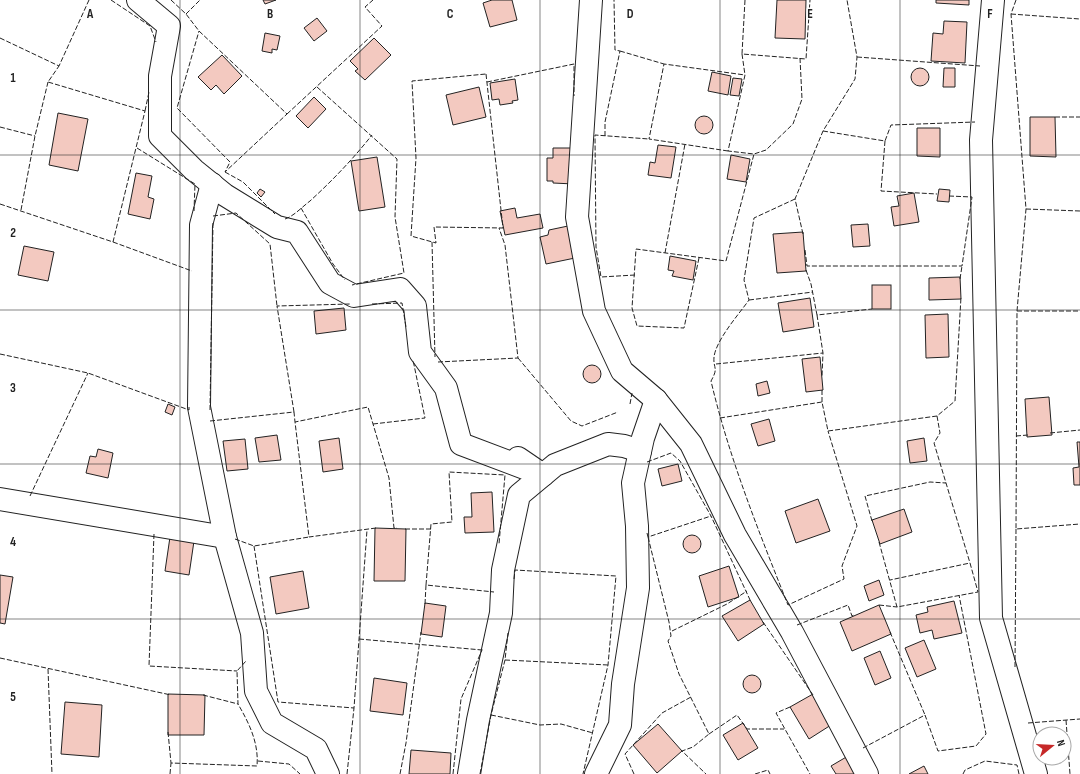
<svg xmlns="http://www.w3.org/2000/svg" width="1080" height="774" font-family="'Sofia Sans Condensed',sans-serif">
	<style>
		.building { fill: #f3c9c0; stroke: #222 }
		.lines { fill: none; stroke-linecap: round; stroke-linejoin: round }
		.minor-casing { stroke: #222; stroke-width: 24 }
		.minor { stroke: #fff; stroke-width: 22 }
		.fence { stroke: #222; stroke-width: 1; stroke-dasharray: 5 2; stroke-linecap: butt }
		.grid { fill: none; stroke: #222; stroke-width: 1; stroke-opacity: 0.55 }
		.grid-label { font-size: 13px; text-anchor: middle; font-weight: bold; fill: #222; stroke: #fff; stroke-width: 3; stroke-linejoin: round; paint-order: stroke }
	</style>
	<rect width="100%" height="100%" fill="#fff"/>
	<g class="building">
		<path d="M263 0H276L265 4Z"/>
		<path d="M492 0H512L517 20 490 27 483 3Z"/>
		<path d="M777 0H806L805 39 775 38Z"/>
		<path d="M936 0H969V5L936 3Z"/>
		<path d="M317 18 327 31 314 41 304 28Z"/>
		<path d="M944 21 967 22 965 63 931 61 933 33 943 34Z"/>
		<path d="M265 33 280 36 277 50 272 49V53L262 51Z"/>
		<path d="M374 38 391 55 365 80 355 71 358 69 350 61Z"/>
		<path d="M222 55 242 76 224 94 216 85 211 90 198 77Z"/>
		<path d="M944 68H955V87H943Z"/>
		<circle cx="920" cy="77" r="9"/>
		<path d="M712 72 731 76 728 95 708 91Z"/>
		<path d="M733 78 742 79 739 96 730 95Z"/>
		<path d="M515 79 518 100 512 101 513 103 500 105 499 99 492 100 490 83Z"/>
		<path d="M479 87 486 117 453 125 446 95Z"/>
		<path d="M314 97 326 109 308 128 296 116Z"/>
		<path d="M58 113 88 119 78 171 49 165Z"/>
		<circle cx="704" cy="125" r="9"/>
		<path d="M1030 117H1055L1056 157 1030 156Z"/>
		<path d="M917 128H940V157L917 156Z"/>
		<path d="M658 145 676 147 671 178 648 175 650 162 655 163Z"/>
		<path d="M553 148H575L574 184 553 183V181H547V158H553Z"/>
		<path d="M731 155 750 159 746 182 727 179Z"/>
		<path d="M377 157 385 207 359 211 351 161Z"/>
		<path d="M136 173 152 176 148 197 154 199 150 219 128 214Z"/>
		<path d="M260 189 265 192 261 197 257 193Z"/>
		<path d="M939 189 950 190 949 202 937 201Z"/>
		<path d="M914 193 919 222 894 226 891 207 899 206 897 196Z"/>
		<path d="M515 208 517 218 540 214 543 228 505 235 500 211Z"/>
		<path d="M868 224 870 246 853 247 851 225Z"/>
		<path d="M568 226 575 258 546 264 540 237 548 235 549 230Z"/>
		<path d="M803 232 806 271 777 273 773 234Z"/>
		<path d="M24 246 54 252 48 281 18 275Z"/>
		<path d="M670 256 696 261 693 280 672 276 674 271 668 270Z"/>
		<path d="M960 277 961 299 929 300V278Z"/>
		<rect x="872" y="285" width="19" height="24"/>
		<path d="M810 298 814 327 783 332 778 303Z"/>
		<path d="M344 308 346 330 316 334 314 311Z"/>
		<path d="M948 314 949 357 926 358 925 315Z"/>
		<path d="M820 357 823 390 806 392 802 359Z"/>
		<circle cx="592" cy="374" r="9"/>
		<path d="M767 381 770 393 758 396 756 384Z"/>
		<path d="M1049 397 1052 435 1027 437 1025 399Z"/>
		<path d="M168 404 175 407 172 415 165 412Z"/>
		<path d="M769 419 775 441 758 446 751 424Z"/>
		<path d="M277 435 281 460 259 462 255 438Z"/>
		<path d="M339 438 343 469 323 472 319 441Z"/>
		<path d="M924 438 927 461 910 463 907 441Z"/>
		<path d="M245 439 248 469 227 471 223 441Z"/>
		<path d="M1077 442H1080V485H1074L1073 468 1079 467Z"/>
		<path d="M98 449 113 453 108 478 86 473 90 456 96 457Z"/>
		<path d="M678 464 682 481 662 486 658 469Z"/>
		<path d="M492 492 494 532 465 533 464 517H472L471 493Z"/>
		<path d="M818 499 830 531 796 543 785 511Z"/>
		<path d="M904 509 912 532 880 544 872 520Z"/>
		<path d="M375 528 406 529 405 581H374Z"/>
		<circle cx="692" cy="544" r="9"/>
		<path d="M170 537 194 541 189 575 165 571Z"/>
		<path d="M729 566 739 597 708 607 699 576Z"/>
		<path d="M303 571 309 608 276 614 270 577Z"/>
		<path d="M0 575 13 577 5 624 0 623Z"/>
		<path d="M879 580 884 595 869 601 864 586Z"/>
		<path d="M750 600 764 624 738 641 722 616Z"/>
		<path d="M954 601 962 633 934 639 932 630 920 633 916 615 928 612 927 607Z"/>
		<path d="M425 603 446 606 442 637 421 634Z"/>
		<path d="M879 605 891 634 852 651 840 622Z"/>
		<path d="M924 640 936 669 917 677 905 648Z"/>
		<path d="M880 651 891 678 875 685 864 658Z"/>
		<circle cx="752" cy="684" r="9"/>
		<path d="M374 678 407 683 403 715 370 711Z"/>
		<path d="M168 694 205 695 204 735H168Z"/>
		<path d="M813 694 831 725 809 739 790 707Z"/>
		<path d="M65 702 102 705 99 757 61 754Z"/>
		<path d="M743 723 758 748 738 760 723 735Z"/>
		<path d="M658 724 682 751 657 773 633 745Z"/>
		<path d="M411 750 451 753 450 774H409Z"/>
		<path d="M848 756 859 774H836L831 766Z"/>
		<path d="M924 766 928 774H909Z"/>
	</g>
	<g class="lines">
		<g class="minor-casing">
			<g id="minor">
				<path d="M138 0 169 26 160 76V136L194 170 225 195 277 227 297 232 330 283 354 296 400 289 415 306 420 352 446 388 461 444 543 475 518 458"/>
				<path d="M591 0 577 217 594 311 622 371 656 400 691 444 735 535 792 632 867 774"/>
				<path d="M993 0 981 140 991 618 1036 774"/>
				<path d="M212 184 201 225 199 407 225 537 252 633 256 691 272 723 316 749 328 774"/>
				<path d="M0 499 225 537"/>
				<path d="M469 774 478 720 501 613 503 570 519 495 555 465 608 444 624 446 640 451"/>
				<path d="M596 774 620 725 623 684 638 588 637 526 633 483 643 438 656 400"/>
			</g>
		</g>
		<use href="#minor" class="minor"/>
		<g class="fence">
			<path d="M111 0 150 26 156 42"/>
			<path d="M171 0 186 14 199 31 287 114 225 172 230 162 177 108 199 31"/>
			<path d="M745 0 742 54 806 59 810 0"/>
			<path d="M1016 0 1011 14 1026 209 1017 311 1016 529 1080 524"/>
			<path d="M186 14 200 0"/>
			<path d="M1011 14 1080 19"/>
			<path d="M0 38 59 66 89 0"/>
			<path d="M620 51 664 64"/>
			<path d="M742 54 745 75 728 151 754 154 766 150 793 124 802 99 800 58"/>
			<path d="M857 57 980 66"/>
			<path d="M486 74 503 228 434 227 436 243 411 236 416 158 412 81Z"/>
			<path d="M487 82 574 64V96"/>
			<path d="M317 87 397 159 395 217 404 273 352 285"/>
			<path d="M145 111 149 92"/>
			<path d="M287 114 382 26 365 7 373 0"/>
			<path d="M1055 117H1080"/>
			<path d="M0 127 35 136"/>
			<path d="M823 131 885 141 891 125 975 122"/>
			<path d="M605 136V122L620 51 615 50 614 0"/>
			<path d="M885 141 881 191 937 194"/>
			<path d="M137 148 195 184 194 211"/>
			<path d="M728 151 649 139 664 64 745 75"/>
			<path d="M225 172 243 182 275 214"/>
			<path d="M949 196 972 197"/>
			<path d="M795 199 754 218 744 280 749 300C739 314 716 340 714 357 713 369 719 367 711 381 729 458 759 532 788 605L844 579 842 566 857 526 828 431"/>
			<path d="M0 204 113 242 145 111 48 82 59 66"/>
			<path d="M301 208 333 264 345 280"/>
			<path d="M1026 209 1080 211"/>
			<path d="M21 210 35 136 48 82"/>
			<path d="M213 216 236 213 270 244 277 306"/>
			<path d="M285 219C294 216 302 207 310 201 333 180 353 159 372 135"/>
			<path d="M803 234 795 199 823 131 855 79 857 57 847 0"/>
			<path d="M113 242 192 271"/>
			<path d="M432 242 435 357"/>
			<path d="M805 250 807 266H962L972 197"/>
			<path d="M665 253 685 144"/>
			<path d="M699 258 684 328 637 326 632 308 636 249 726 261 754 154"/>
			<path d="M806 270 811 284 817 315 872 309"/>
			<path d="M635 275 601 277 596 247 595 135 649 139"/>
			<path d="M960 279 962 266"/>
			<path d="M749 300 813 292"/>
			<path d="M372 304 402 303 406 327"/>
			<path d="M1017 311H1080"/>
			<path d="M817 315 823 353 822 376"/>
			<path d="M0 354 88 373 189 410V407"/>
			<path d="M518 358 571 421 582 426 618 412"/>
			<path d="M438 362 518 358 505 245 499 228"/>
			<path d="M716 364 823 353"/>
			<path d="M822 402V388"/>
			<path d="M630 404 632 393"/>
			<path d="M210 410 213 222"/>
			<path d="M294 412 277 306 350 304"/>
			<path d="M937 416 940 433 934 443 970 563"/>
			<path d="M720 418 822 402 828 431 937 416 955 401 961 297"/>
			<path d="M210 421 294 412 295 422"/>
			<path d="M373 424 425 418 413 360"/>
			<path d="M1050 433 1080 430"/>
			<path d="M1016 436 1028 435"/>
			<path d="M647 462 671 453 680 461 711 516 751 602"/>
			<path d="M30 496 88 373"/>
			<path d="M872 521 865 496 930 482 946 483"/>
			<path d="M376 528 309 537 295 422 368 407 389 478 394 528H397"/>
			<path d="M405 529H431"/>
			<path d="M647 533 648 537 711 516"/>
			<path d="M154 534 149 666 237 671"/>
			<path d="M648 537 669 622 671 636 668 641 679 674 709 734 693 747 682 751 706 774"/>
			<path d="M235 539 254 546 309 537"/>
			<path d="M879 542 897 607 978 592 970 563 890 580"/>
			<path d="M254 546 278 702 354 708 367 530"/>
			<path d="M514 579 515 570 616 576 608 665 583 774"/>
			<path d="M426 585 431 524 452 522 449 472 505 475 499 544"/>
			<path d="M425 604 426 585 494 592"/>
			<path d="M879 605 897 607"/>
			<path d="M763 622 813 695"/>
			<path d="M797 625 848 605 852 616 854 615"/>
			<path d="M672 631 727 604 747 591"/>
			<path d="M890 632 925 715"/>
			<path d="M359 639 482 650 483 648"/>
			<path d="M0 658 171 695"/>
			<path d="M505 660 608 665"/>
			<path d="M1015 667 1016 529"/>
			<path d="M48 669 52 774"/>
			<path d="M203 695 238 704 237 671 246 661"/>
			<path d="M790 707 776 713 810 774"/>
			<path d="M491 715 540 725 561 724 593 733"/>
			<path d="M1066 720 1070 774"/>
			<path d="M1028 723 1080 719"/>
			<path d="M168 732 171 763 257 766C259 743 249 723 238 704"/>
			<path d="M709 734 737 715 747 729H784"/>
			<path d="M863 748 925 715 938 751 976 746 986 734 959 595"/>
			<path d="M258 761 289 764 300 774"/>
			<path d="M170 774 171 763"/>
			<path d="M347 774 354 708"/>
			<path d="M400 774 406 743 421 632"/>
			<path d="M453 774 461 699 482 650"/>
			<path d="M480 774 491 715 505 660 508 633"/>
			<path d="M634 774 625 754 662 713 691 697"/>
			<path d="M755 774 768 770 770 774"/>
			<path d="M963 774 965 770 985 761 1017 765 1019 774"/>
		</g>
	</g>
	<path class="grid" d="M180 0V774M360 0V774M540 0V774M720 0V774M900 0V774M0 155H1080M0 310H1080M0 464H1080M0 619H1080"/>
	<g class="grid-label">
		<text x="90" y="18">A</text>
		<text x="270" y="18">B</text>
		<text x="450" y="18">C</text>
		<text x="630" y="18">D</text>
		<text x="810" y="18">E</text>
		<text x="990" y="18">F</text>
		<text x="13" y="82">1</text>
		<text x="13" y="237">2</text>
		<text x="13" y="392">3</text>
		<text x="13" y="546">4</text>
		<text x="13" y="701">5</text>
	</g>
	<g transform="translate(1052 746) rotate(72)"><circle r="19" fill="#ffffff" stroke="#a7a7a7"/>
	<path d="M0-3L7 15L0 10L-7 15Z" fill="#c62828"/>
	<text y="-6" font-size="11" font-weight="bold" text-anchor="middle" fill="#222222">N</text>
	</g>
</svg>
